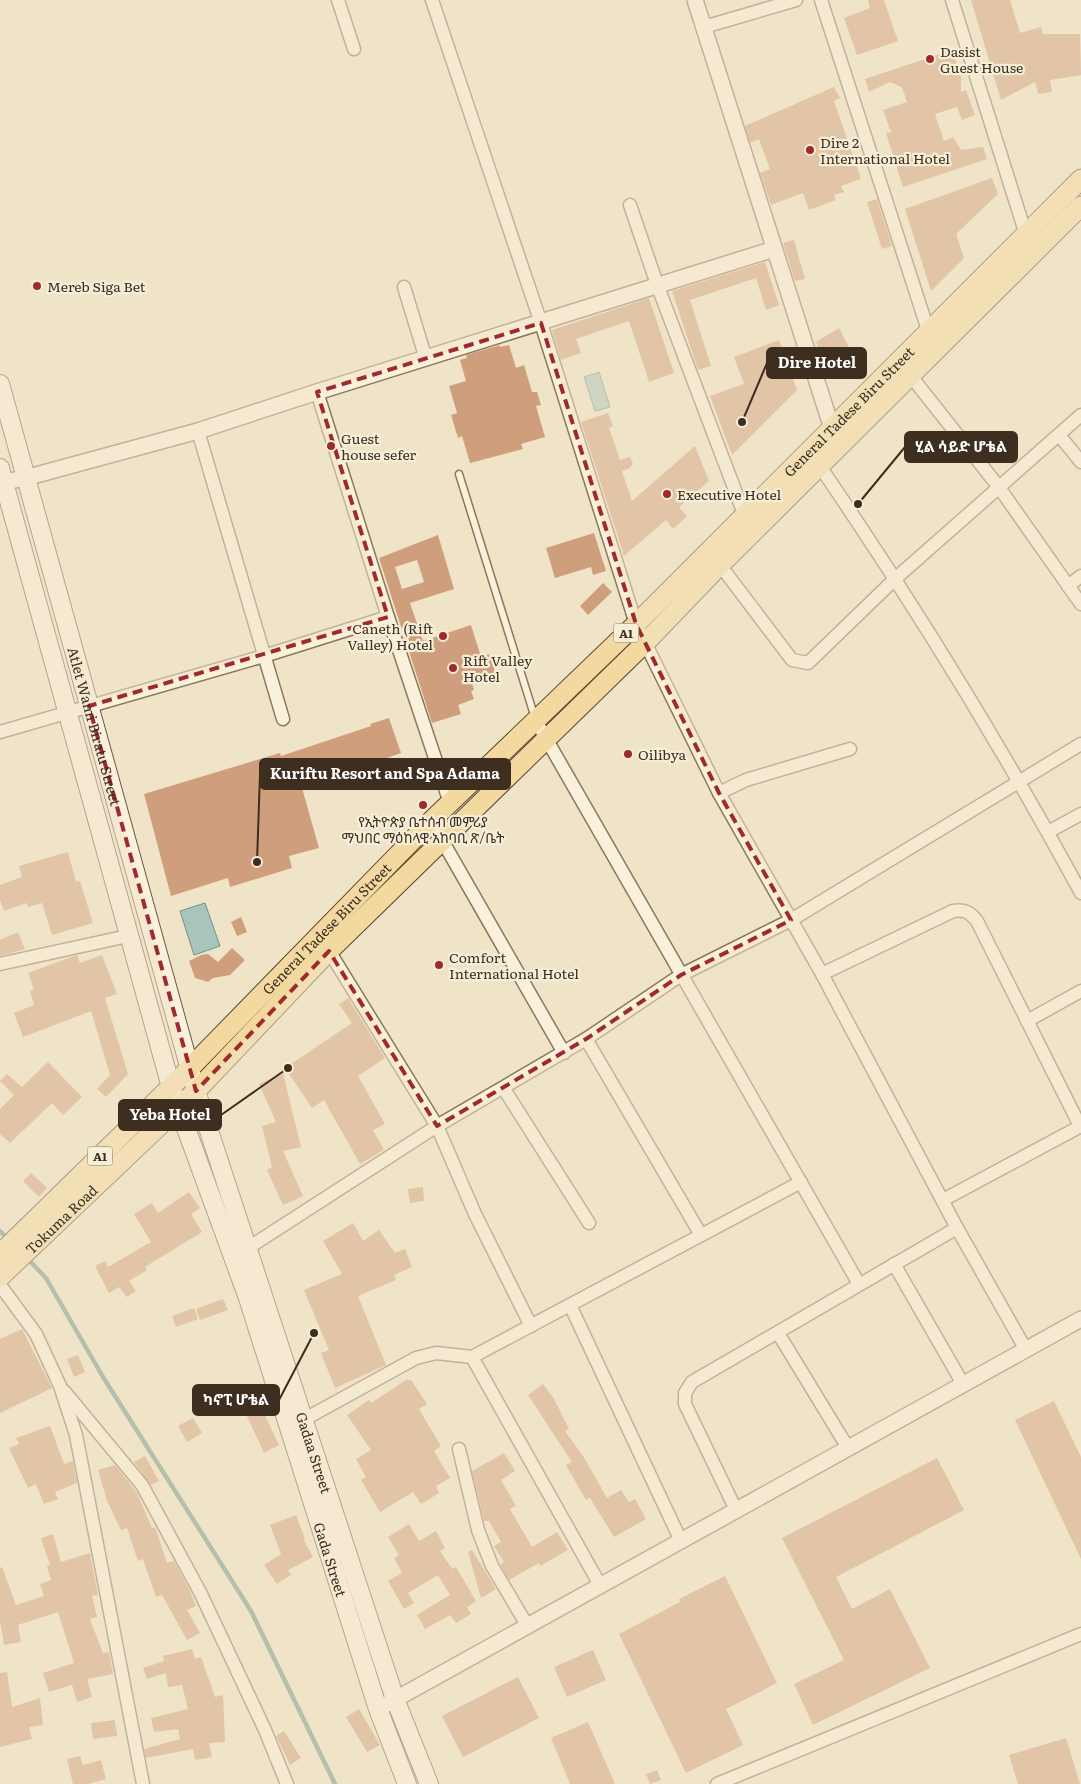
<svg xmlns="http://www.w3.org/2000/svg" width="1081" height="1784" font-family="Literata,'Noto Sans Ethiopic',serif">
	<style>
		.water { fill: #a9c4bc; stroke: #6f938a }
		.lines { fill: none; stroke-linecap: round; stroke-linejoin: round }
		.stream { stroke: #6f938a; stroke-width: 4.5 }
		.building { fill: #cf9f7d; fill-rule: evenodd }
		.service-casing { stroke: #8d765c; stroke-width: 9 }
		.minor-casing { stroke: #8d765c; stroke-width: 15 }
		.tertiary-casing { stroke: #8d765c; stroke-width: 18 }
		.secondary-casing { stroke: #6f573f; stroke-width: 20 }
		.primary-casing { stroke: #5b4430; stroke-width: 21 }
		.service { stroke: #faf1dc; stroke-width: 6 }
		.minor { stroke: #faf1dc; stroke-width: 12 }
		.tertiary { stroke: #faf1dc; stroke-width: 15 }
		.secondary { stroke: #faf1dc; stroke-width: 18 }
		.primary { stroke: #f3d9a0; stroke-width: 19 }
		.marked { fill: none; stroke: #9e2a2b; stroke-width: 4; stroke-dasharray: 10 6; stroke-linejoin: round }
		.poi-dot { fill: #9e2a2b; stroke: #f7eed8; stroke-width: 2 }
		.labels { text-anchor: middle; dominant-baseline: central; stroke-width: 4.5; stroke-linejoin: round; paint-order: stroke }
		.shield { fill: #f7eed8; stroke: #756857; stroke-width: 1 }
		.shield-label { font-size: 12px; font-weight: bold; fill: #3d2e20 }
		.poi-label { font-size: 14px; fill: #3d2e20; stroke: #f7eed8; text-anchor: start }
		.street-label { font-size: 14px; fill: #3d2e20; stroke: #f7eed8 }
		.leader { fill: none; stroke: #3d2e20; stroke-width: 2 }
		.callout-dot { fill: #3d2e20; stroke: #f7eed8; stroke-width: 2 }
		.callout { fill: #3d2e20; stroke: #3d2e20; stroke-width: 2 }
		.callout-label { font-size: 15px; text-anchor: middle; font-weight: bold; fill: #fff }
	</style>
	<rect width="100%" height="100%" fill="#f0e4c8"/>
	<g class="water">
		<path d="M599 372 610 407 595 411 584 377Z"/>
		<path d="M205 903 220 946 194 955 180 911Z"/>
	</g>
	<g class="lines">
		<g class="stream">
			<path d="M0 1231 9 1240"/>
			<path d="M27 1258 46 1278 103 1377 251 1611 335 1784"/>
		</g>
	</g>
	<g class="building">
		<path d="M868 0H884L898 41 857 55 844 18 870 8Z"/>
		<path d="M971 0H1010L1020 33 1041 27 1043 34H1080L1081 75 1050 80 1052 92 1038 94 1035 82 1001 100Z"/>
		<path d="M952 50 961 77V92L966 90 975 115 962 120 957 107 935 114 944 141 953 137 961 150 983 147 987 159 903 187 886 133 891 132 883 110 907 102 902 87 890 82 869 92 865 79Z"/>
		<path d="M834 87 840 98 834 101 861 179 841 186 844 192 834 195 836 200 809 210 803 193 771 205 760 173 770 169 759 139 750 143 745 126Z"/>
		<path d="M992 178 998 194 956 234 964 258 931 291 905 209Z"/>
		<path d="M877 199 892 246 882 249 867 202Z"/>
		<path d="M794 240 805 279 795 281 783 243Z"/>
		<path d="M765 262 779 305 766 310 756 278 690 300 711 366 698 370 672 291Z"/>
		<path d="M649 298 674 373 649 382 629 321 576 339 581 353 561 360 552 330Z"/>
		<path d="M839 328 851 351 828 373 816 342Z"/>
		<path d="M779 340 797 390 732 455 710 396 744 384 734 357Z"/>
		<path d="M500 345V347L509 345 516 368 524 365 532 392H537L541 405 536 406 545 437 521 444 523 449 470 463 462 436 458 438 451 415 457 413 449 386 466 381 460 360 467 358 466 355Z"/>
		<path d="M608 413 613 426 609 428 620 460 630 457 633 464 630 468 622 471 632 501 695 446 709 481 679 507 687 516 673 529 666 520 624 556 581 422Z"/>
		<path d="M594 533 606 571 593 575 591 567 555 578 546 548Z"/>
		<path d="M438 535 454 589 410 603 423 641 471 625 481 657 489 654 496 674 472 683 474 690 471 691 474 699 458 705 461 714 432 723 379 558ZM417 560 424 582 402 589 395 567Z"/>
		<path d="M603 583 612 592 588 615 580 606Z"/>
		<path d="M389 718 401 753 302 788 319 848 289 856 292 868 230 887 228 878 171 896 144 794 280 753 281 756 371 726 370 724Z"/>
		<path d="M68 852 76 882 80 881 93 923 52 935 42 903 28 907 27 903 4 911 0 900V885L22 877 19 866Z"/>
		<path d="M241 917 247 932 237 936 231 922Z"/>
		<path d="M18 932 25 949 0 956V940Z"/>
		<path d="M232 948 245 960 230 975 213 978 208 982 195 978 189 961 201 955 208 954 218 962Z"/>
		<path d="M77 955 80 963 102 955 117 994 105 998 128 1074 106 1097 97 1089 110 1075 91 1011 23 1037 14 1013 34 1005 30 991 34 989 28 973Z"/>
		<path d="M348 998 385 1058 358 1076 385 1124 373 1130 384 1150 360 1164 324 1100 312 1108 285 1068 352 1023 339 1004Z"/>
		<path d="M48 1062 82 1097 63 1115 52 1103 10 1143 0 1134V1109L14 1095 0 1081 7 1074 22 1087Z"/>
		<path d="M283 1073 301 1147 283 1151 303 1196 283 1205 267 1170 272 1167 262 1126 276 1122 259 1084Z"/>
		<path d="M31 1173 47 1188 39 1197 23 1181Z"/>
		<path d="M423 1187 424 1201 410 1203 408 1189Z"/>
		<path d="M189 1192 200 1208 191 1214 202 1232 145 1267 147 1270 129 1281 136 1291 127 1297 119 1287 109 1293 95 1266 105 1261 108 1267 151 1242 134 1214 152 1203 158 1213Z"/>
		<path d="M353 1223 363 1241 379 1230 395 1253 405 1249 412 1267 394 1275 396 1280 358 1296 386 1365 335 1388 321 1353 329 1350 304 1290 342 1274 323 1241Z"/>
		<path d="M223 1299 228 1310 200 1320 196 1309Z"/>
		<path d="M194 1308 198 1319 176 1327 172 1316Z"/>
		<path d="M22 1329 52 1388 0 1413V1339Z"/>
		<path d="M78 1355 85 1372 74 1377 67 1359Z"/>
		<path d="M406 1380H411L427 1404 419 1409 441 1446 434 1451 450 1478 436 1486 439 1493 421 1504 413 1492 380 1512 361 1480 366 1477 356 1459 371 1450 347 1415 369 1400 371 1403Z"/>
		<path d="M543 1384 553 1397 569 1429 565 1431 583 1456 607 1498 621 1490 629 1502 635 1499 646 1519 614 1537 590 1498 586 1500 566 1465 572 1462 528 1395Z"/>
		<path d="M1054 1401 1081 1457V1559L1015 1420Z"/>
		<path d="M260 1405 279 1445 264 1453 245 1412Z"/>
		<path d="M193 1418 202 1433 187 1442 178 1426Z"/>
		<path d="M50 1426 64 1464 73 1461 77 1483 55 1492 58 1499 44 1504 36 1484 28 1488 9 1448 19 1444 16 1438Z"/>
		<path d="M504 1453 515 1471 501 1480 516 1506 510 1509 532 1547 557 1532 568 1550 540 1566 539 1563 509 1580 500 1564 504 1562 494 1546 501 1542 489 1521H484L472 1471Z"/>
		<path d="M145 1456 159 1481 151 1485 134 1462Z"/>
		<path d="M937 1458 964 1510 836 1577 852 1609 890 1589 930 1668 813 1725 794 1684 844 1660 782 1538Z"/>
		<path d="M115 1465 137 1493 152 1528 155 1527 167 1563 174 1561 190 1591 196 1606 187 1610 200 1633 187 1640 162 1595 156 1597 143 1559 138 1561 127 1528 121 1530 107 1501 98 1470Z"/>
		<path d="M296 1515 305 1539H303L313 1557 288 1570 291 1575 277 1584 264 1565 281 1554 270 1525Z"/>
		<path d="M409 1524 419 1541 436 1531 445 1548 440 1551 452 1569 456 1567 476 1601 467 1607 471 1614 456 1623 450 1615 425 1629 417 1615 450 1595 438 1575 408 1593 414 1603 404 1609 388 1581 402 1573 394 1558 399 1555 388 1537Z"/>
		<path d="M53 1534 61 1562 90 1553 98 1595 92 1596 97 1617 90 1619 103 1653 109 1652 113 1674 87 1679 92 1697 77 1702 72 1685 49 1692 43 1673 74 1663 58 1612 18 1625 21 1642 4 1645 0 1621V1568L2 1567 16 1605 44 1596 40 1584 51 1580 47 1566 50 1565 41 1538Z"/>
		<path d="M472 1550 496 1589 481 1598 468 1552Z"/>
		<path d="M725 1576 777 1683 726 1709 743 1745 686 1773 619 1634 680 1602 679 1599Z"/>
		<path d="M192 1649 195 1659 201 1657 215 1697 223 1695 225 1742 209 1743 212 1757 195 1760 193 1749 146 1758 144 1749 180 1739 178 1729 154 1732 151 1718 188 1709 182 1685 168 1687 166 1673 147 1679 143 1668 164 1661 163 1656Z"/>
		<path d="M593 1650 606 1680 567 1697 554 1667Z"/>
		<path d="M7 1672 12 1707 40 1698 43 1725 29 1727 32 1739 0 1747V1673Z"/>
		<path d="M518 1677 539 1718 463 1757 442 1716Z"/>
		<path d="M359 1709 380 1745 367 1752 346 1717Z"/>
		<path d="M115 1720 117 1736 93 1739 91 1723Z"/>
		<path d="M588 1722 615 1784H570L551 1738Z"/>
		<path d="M284 1731 301 1758 290 1765 276 1736Z"/>
		<path d="M1066 1738 1080 1784H1018L1009 1755Z"/>
		<path d="M80 1756 83 1765 101 1760 106 1779 88 1784H73L67 1759Z"/>
		<path d="M657 1770 661 1780 650 1784 646 1774Z"/>
	</g>
	<g class="lines">
		<g class="service-casing">
			<path id="service" d="M459 474 535 718"/>
		</g>
		<g class="minor-casing">
			<g id="minor">
				<path d="M338 0 354 49"/>
				<path d="M432 0 541 323 636 624 719 793 822 974 957 1228 1026 1350"/>
				<path d="M821 0 928 330"/>
				<path d="M952 0 1026 235"/>
				<path d="M704 27 796 0"/>
				<path d="M630 205 658 287 744 514"/>
				<path d="M404 287 426 359"/>
				<path d="M910 375 998 486 1081 604"/>
				<path d="M317 392 388 617 450 803"/>
				<path d="M198 431 283 719"/>
				<path d="M1059 435 1081 462"/>
				<path d="M819 465C914 604 1001 745 1081 893"/>
				<path d="M720 565 792 660 808 663 896 578 1081 415"/>
				<path d="M1068 586 1081 576"/>
				<path d="M536 721 859 1284"/>
				<path d="M0 732 264 656 388 617"/>
				<path d="M719 793 746 780 850 749"/>
				<path d="M431 821 564 1053"/>
				<path d="M1048 832 1081 814"/>
				<path d="M329 951 437 1126 475 1214 531 1326"/>
				<path d="M0 964 128 936"/>
				<path d="M822 974 953 911C964 909 970 912 977 921L1080 1126"/>
				<path d="M1027 1021 1081 991"/>
				<path d="M586 1039 701 1235"/>
				<path d="M504 1089 589 1223"/>
				<path d="M943 1200 1081 1126"/>
				<path d="M248 1248 437 1126 586 1039 681 975 791 920 1081 744"/>
				<path d="M894 1264 963 1384"/>
				<path d="M0 1285 36 1334 60 1386 76 1435 143 1784"/>
				<path d="M570 1305 681 1541"/>
				<path d="M778 1333 848 1448"/>
				<path d="M472 1357 600 1585"/>
				<path d="M64 1391 142 1485 200 1592 265 1730 287 1784"/>
				<path d="M303 1420 416 1358 436 1353 472 1357 801 1182"/>
				<path d="M459 1449 478 1530 492 1566 527 1625"/>
				<path d="M736 1510 685 1404V1393L692 1382 957 1228"/>
				<path d="M717 1784 1081 1634"/>
			</g>
		</g>
		<g class="tertiary-casing">
			<g id="tertiary">
				<path d="M695 0 835 438"/>
				<path d="M0 483 25 478 198 431 317 392 774 249"/>
				<path d="M385 1705 1081 1319"/>
			</g>
		</g>
		<g class="secondary-casing">
			<g id="secondary">
				<path id="s1" d="M0 384 196 1091 395 1699 429 1784"/>
				<path id="s2" d="M0 468 171 1087 248 1298 378 1709 407 1784"/>
			</g>
		</g>
		<g class="primary-casing">
			<g id="primary">
				<path id="s3" d="M0 1254 189 1069 431 821 636 624 1081 179"/>
				<path id="s4" d="M0 1277 196 1091 329 951 646 642 720 565 1081 206"/>
			</g>
		</g>
		<use href="#service" class="service"/>
		<use href="#minor" class="minor"/>
		<use href="#tertiary" class="tertiary"/>
		<use href="#secondary" class="secondary"/>
		<use href="#primary" class="primary"/>
	</g>
	<path d="M0 0H1081V1784H0ZM541 323 636 624 719 793 791 920 681 975 586 1039 437 1126 329 951 196 1091 89 706 388 617 317 392Z" fill="#f0e4c8" fill-opacity=".55" fill-rule="evenodd"/>
	<path class="marked" d="M541 323 636 624 719 793 791 920 681 975 586 1039 437 1126 329 951 196 1091 89 706 388 617 317 392Z"/>
	<g class="poi-dot">
		<circle cx="930" cy="59" r="5"/>
		<circle cx="810" cy="150" r="5"/>
		<circle cx="37" cy="286" r="5"/>
		<circle cx="331" cy="446" r="5"/>
		<circle cx="667" cy="494" r="5"/>
		<circle cx="443" cy="636" r="5"/>
		<circle cx="453" cy="668" r="5"/>
		<circle cx="628" cy="754" r="5"/>
		<circle cx="423" cy="805" r="5"/>
		<circle cx="439" cy="965" r="5"/>
	</g>
	<g class="labels">
		<g class="shield">
			<rect x="613.5" y="623.5" width="25" height="19" rx="4"/>
			<rect x="87.5" y="1146.5" width="25" height="19" rx="4"/>
		</g>
		<g class="shield-label">
			<text x="626" y="633">A1</text>
			<text x="100" y="1156">A1</text>
		</g>
		<g class="poi-label">
			<text x="940" y="51">Dasist<tspan x="940" dy="16">Guest House</tspan></text>
			<text x="820" y="142">Dire 2<tspan x="820" dy="16">International Hotel</tspan></text>
			<text x="47" y="286">Mereb Siga Bet</text>
			<text x="341" y="438">Guest<tspan x="341" dy="16">house sefer</tspan></text>
			<text x="677" y="494">Executive Hotel</text>
			<text x="433" y="628" text-anchor="end">Caneth (Rift<tspan x="433" dy="16">Valley) Hotel</tspan></text>
			<text x="463" y="660">Rift Valley<tspan x="463" dy="16">Hotel</tspan></text>
			<text x="638" y="754">Oilibya</text>
			<text x="423" y="821" text-anchor="middle">የኢትዮጵያ ቤተሰብ መምሪያ<tspan x="423" dy="16">ማህበር ማዕከላዊ አከባቢ ጽ/ቤት</tspan></text>
			<text x="449" y="957">Comfort<tspan x="449" dy="16">International Hotel</tspan></text>
		</g>
		<g class="street-label">
			<text stroke="none"><textPath href="#s3" startOffset="1196">General Tadese Biru Street</textPath></text>
			<text stroke="none"><textPath href="#s1" startOffset="355">Atlet Wami Biratu Street</textPath></text>
			<text stroke="none"><textPath href="#s3" startOffset="461">General Tadese Biru Street</textPath></text>
			<text stroke="none"><textPath href="#s4" startOffset="84">Tokuma Road</textPath></text>
			<text stroke="none"><textPath href="#s1" startOffset="1114">Gadaa Street</textPath></text>
			<text stroke="none"><textPath href="#s2" startOffset="1141">Gada Street</textPath></text>
		</g>
	</g>
	<path class="leader" d="M742 422L767 363M858 504L905 447M257 862L260 774M288 1068L221 1115M314 1333L279 1400"/>
	<g class="callout-dot">
		<circle cx="742" cy="422" r="5"/>
		<circle cx="858" cy="504" r="5"/>
		<circle cx="257" cy="862" r="5"/>
		<circle cx="288" cy="1068" r="5"/>
		<circle cx="314" cy="1333" r="5"/>
	</g>
	<g class="callout">
		<rect x="767" y="348" width="99" height="30" rx="5"/>
		<rect x="905" y="432" width="112" height="30" rx="5"/>
		<rect x="260" y="759" width="250" height="30" rx="5"/>
		<rect x="119" y="1100" width="102" height="30" rx="5"/>
		<rect x="193" y="1385" width="86" height="30" rx="5"/>
	</g>
	<g class="callout-label">
		<text x="817" y="368">Dire Hotel</text>
		<text x="961" y="452">ሂል ሳይድ ሆቴል</text>
		<text x="385" y="779">Kuriftu Resort and Spa Adama</text>
		<text x="170" y="1120">Yeba Hotel</text>
		<text x="236" y="1405">ካኖፒ ሆቴል</text>
	</g>
</svg>
